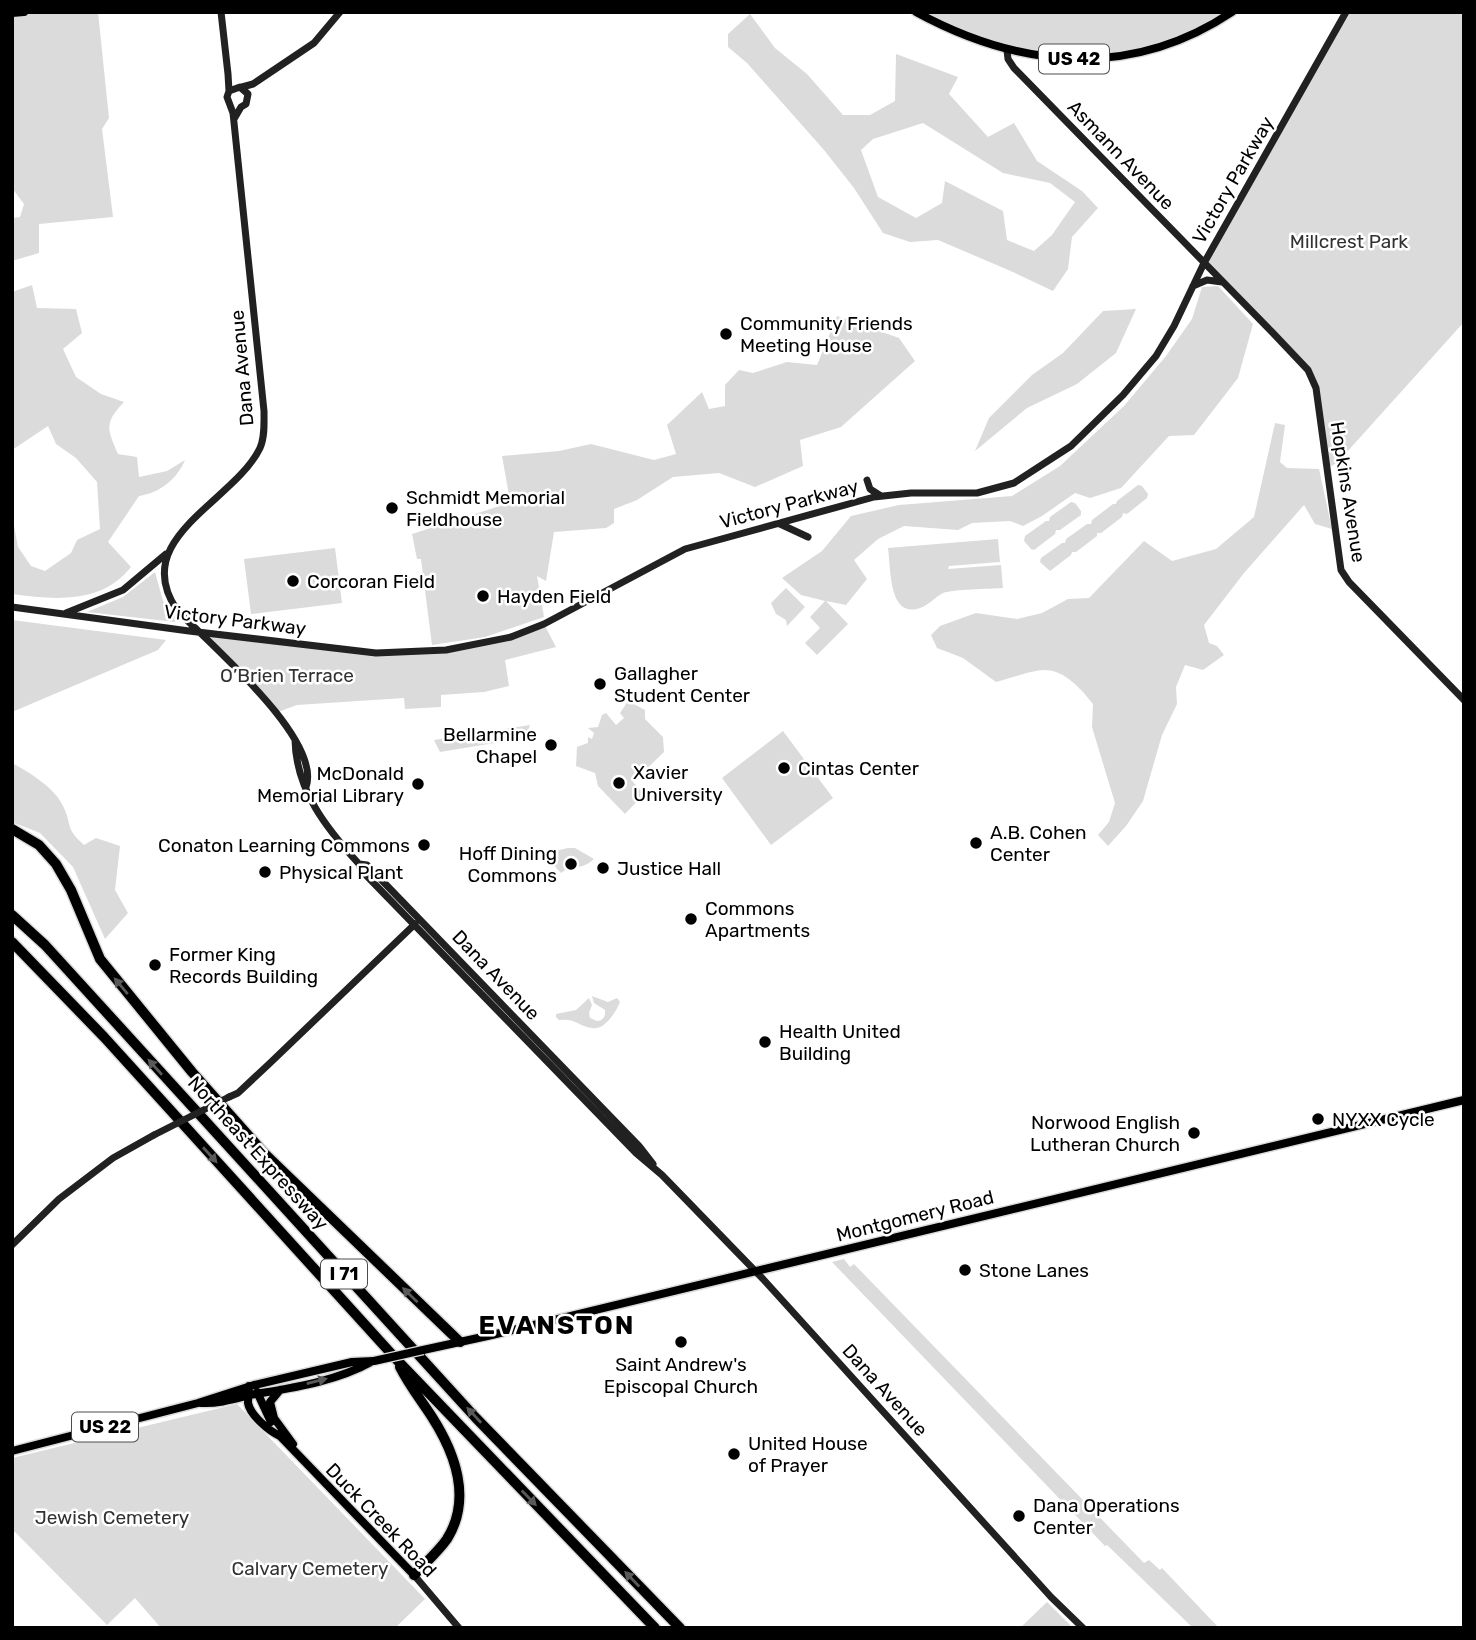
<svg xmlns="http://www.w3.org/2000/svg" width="1476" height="1640" viewBox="0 0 1476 1640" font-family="Rubik,sans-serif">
	<rect width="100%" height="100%" fill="#fff"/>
	<!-- green -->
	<path fill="#dbdbdb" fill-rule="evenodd" d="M24 12H98L109 118 102 129 113 217 39 224V253L12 261V218L20 217 24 204 12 188 14 126 12 115V13Z
		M916 12H1232L1174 41 1099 58 1026 54Z
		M1346 12H1464V322L1337 463 1327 468 1315 382 1204 263Z
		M750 14 775 48 807 74 843 115H870L895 101 896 54 958 77 949 94 988 137 1014 123 1037 161 1082 191 1098 208 1072 237 1068 269 1053 291 1013 272 938 240 910 242 883 233 854 188 824 150 747 63 728 47V34ZM923 123 1003 173 1050 183 1075 202 1052 235 1034 251 1007 240 1003 211 945 181 942 203 916 218 878 197 861 150 873 139Z
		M32 285 37 308 76 309 82 333 63 349 76 377 101 394 124 402C104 423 107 429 118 454L137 457 139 477 167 471 185 460C177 479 160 493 139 496L108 542 131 567C102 604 55 600 12 594V515L18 547 31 566 45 571 71 553 77 540 100 529 97 482 76 458 56 444 48 426 12 450V292Z
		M1218 286 1253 324 1238 378 1194 435 1169 436 1121 488 1090 498 1075 493 1042 516 1023 526 1010 521 972 523 958 530 904 526 878 539 854 560 867 579 846 605 826 601 848 624 817 655 805 643 820 628 810 617 825 601 801 595 782 578 822 551 851 516 899 505 1012 496 1060 466 1124 406 1166 356 1192 319 1202 287Z
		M1136 309 1116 353 1077 384 1027 408 975 451 989 418 1032 375 1063 353 1103 311Z
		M837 316 899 338 915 361 841 427 800 440 803 466 755 487 719 473 673 477 637 500 614 509V523L606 528 554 532 546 581 537 576 544 617 485 637 432 645 421 559H417L412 534 503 505 509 495 502 456 559 451 591 444 654 460 676 454 667 425 702 392 709 409 725 406V385L739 370 753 373 787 362 817 365Z
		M1275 423 1285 425 1280 462 1287 468 1319 469 1332 529 1315 524 1304 505 1244 573 1204 625 1209 643 1217 646 1224 655 1203 670 1185 665 1176 687 1177 704 1162 735 1143 801 1126 826 1108 846 1098 835 1109 822 1115 803 1092 727 1093 704C1081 689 1065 670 1044 670 1032 670 1009 679 996 682L963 658 937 648 931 635 940 626 976 613 1017 619 1042 613 1068 599 1089 598 1144 541 1172 561 1216 549 1254 517Z
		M1138 485 1142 486 1148 494 1147 498 1127 514 1123 513 1122 517 1101 533H1097V536L1076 552H1072L1071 555 1050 571 1040 562 1041 558 1062 543H1065L1066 539 1087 524H1091L1092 520 1113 504H1116L1117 501Z
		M1071 502 1075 503 1081 511V515L1060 530H1056L1055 534 1034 550 1031 549 1024 541 1025 536 1046 521H1049L1050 517Z
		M998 539 1000 562 949 566 948 569 1001 565 1003 588C989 589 954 589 943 593 935 597 929 605 920 608 888 619 891 568 888 548Z
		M335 548 342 603 251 614 244 559Z
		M155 572 163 601 177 619 175 622 87 612 123 597Z
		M786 588 805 607 787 626 786 620 776 614 771 603Z
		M12 620 166 640 158 650 12 712Z
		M544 624 556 647 505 660 509 686 484 692 441 695V707L405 709 404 698 297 705 278 712 200 633 376 653 462 648Z
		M628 701 645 710V719L663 737 664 752 633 782 644 794 625 814 598 786 595 773 576 766 577 747 588 743V737L592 739 594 733 588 728 598 727 602 715 606 713 616 725 624 718 620 713Z
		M530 725 525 738 440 752 434 740Z
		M783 731 833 798 771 845 722 778Z
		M12 763C29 772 55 788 63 806 73 826 64 827 84 845L96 838 120 846 115 890 128 913 105 939 73 867 40 833 12 822Z
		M568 848H575L594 859C579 872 575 863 561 873L548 859 559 850Z
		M592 996 608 1002 617 998 620 1002C616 1012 604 1031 592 1028 578 1026 576 1018 559 1020L556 1017V1014L576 1010 589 998 592 1005 589 1013 590 1018 597 1021C603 1021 606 1016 605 1010L594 1003Z
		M844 1259 850 1267 854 1264 1144 1563 1149 1560 1160 1570 1162 1568 1219 1628H1193L1107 1545 1105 1546 832 1262Z
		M237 1404 425 1599 395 1628H161L135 1598 107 1625 15 1532 12 1533V1458Z
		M1047 1602 1073 1628H1020Z"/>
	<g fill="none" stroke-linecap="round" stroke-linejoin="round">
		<defs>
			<path id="primary" d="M916 12C1019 68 1130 80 1232 12
				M12 13 24 12
				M423 1350 492 1335 1464 1100
				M249 1386C249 1392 248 1398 248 1403 250 1415 269 1431 280 1436L414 1575
				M280 1390 270 1402 274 1418 293 1444
				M257 1392 271 1422
				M201 1403C218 1404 234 1399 250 1395 290 1388 335 1382 371 1362
				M12 1451 198 1403 254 1385 352 1362 374 1361"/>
			<path id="highway" d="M12 829 39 845 56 864 71 890 100 959 192 1072 264 1153 460 1342
				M12 915 45 945 475 1417 680 1628
				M12 942 104 1037 397 1360 655 1628
				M400 1367C409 1385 421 1400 432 1417 455 1453 472 1499 447 1539 438 1552 425 1563 414 1575"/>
		</defs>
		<!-- primary casing -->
		<use href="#primary" stroke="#dbdbdb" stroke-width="11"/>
		<!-- highway casing -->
		<use href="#highway" stroke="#dbdbdb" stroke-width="13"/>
		<!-- secondary -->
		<path stroke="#212121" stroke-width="7" d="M221 12 228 74 229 91 227 97 233 113 264 411C264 423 265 437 260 448 234 502 128 538 177 610 208 643 323 739 306 787
			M1007 50 1008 59 1014 68 1272 332 1308 370 1316 388 1341 570 1349 582 1464 700
			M242 87 253 84 314 43 340 12
			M229 91 240 87 248 94 246 104 241 107 234 119
			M1193 286 1207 280 1222 282
			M867 480 870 489 881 496
			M780 524 808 537
			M12 607 189 631 376 653 446 650 511 637 544 624 685 549 874 497 911 493H977L1014 483 1071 446 1123 395 1156 356 1174 326 1204 263 1346 12
			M66 613 123 590 166 554
			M295 740C296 790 326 828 359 864L361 870 636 1153 662 1175 763 1279 1051 1597 1083 1628
			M359 864 367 865 396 895 639 1146 653 1164
			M229 1097 238 1093 269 1064 415 924
			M12 1245 59 1199 113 1158 154 1135
			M414 1575 459 1628"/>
		<!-- primary -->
		<use href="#primary" stroke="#000" stroke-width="8"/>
		<!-- highway -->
		<use href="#highway" stroke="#000" stroke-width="10"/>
		<defs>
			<path id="primary-bridge" d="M374 1361 423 1350"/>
		</defs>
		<!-- primary-bridge casing -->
		<use href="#primary-bridge" stroke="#dbdbdb" stroke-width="11" stroke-linecap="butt"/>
		<!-- secondary-bridge -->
		<path stroke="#212121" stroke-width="7" d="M154 1135 229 1097"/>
		<!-- primary-bridge -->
		<use href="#primary-bridge" stroke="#000" stroke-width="8"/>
	</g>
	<!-- one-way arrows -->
	<defs><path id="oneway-solid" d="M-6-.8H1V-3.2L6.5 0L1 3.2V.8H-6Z" transform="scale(1.75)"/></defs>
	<g fill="#595959">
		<use href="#oneway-solid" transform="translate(121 986) rotate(-130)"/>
		<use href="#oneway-solid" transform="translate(155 1067) rotate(-132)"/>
		<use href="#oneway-solid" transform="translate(210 1155) rotate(48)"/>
		<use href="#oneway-solid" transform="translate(410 1295) rotate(-136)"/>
		<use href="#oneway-solid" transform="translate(317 1381) rotate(-14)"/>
		<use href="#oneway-solid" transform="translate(474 1415) rotate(-133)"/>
		<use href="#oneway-solid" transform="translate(529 1498) rotate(46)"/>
		<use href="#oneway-solid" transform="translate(632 1579) rotate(-134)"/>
	</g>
	<!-- markers -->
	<g fill="#000" stroke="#fff" stroke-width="2.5">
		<circle cx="726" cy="334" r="7"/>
		<circle cx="392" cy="508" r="7"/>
		<circle cx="293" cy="581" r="7"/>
		<circle cx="483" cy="596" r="7"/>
		<circle cx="600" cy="684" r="7"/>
		<circle cx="551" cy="745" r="7"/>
		<circle cx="784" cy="768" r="7"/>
		<circle cx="619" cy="783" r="7"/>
		<circle cx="418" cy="784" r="7"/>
		<circle cx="976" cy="843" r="7"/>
		<circle cx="424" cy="845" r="7"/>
		<circle cx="571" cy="864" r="7"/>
		<circle cx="603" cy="868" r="7"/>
		<circle cx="265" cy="872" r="7"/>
		<circle cx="691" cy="919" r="7"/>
		<circle cx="155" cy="965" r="7"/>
		<circle cx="765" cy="1042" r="7"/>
		<circle cx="1318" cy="1119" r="7"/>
		<circle cx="1194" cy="1133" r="7"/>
		<circle cx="965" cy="1270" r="7"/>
		<circle cx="681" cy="1342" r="7"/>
		<circle cx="734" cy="1454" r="7"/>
		<circle cx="1019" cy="1516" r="7"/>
	</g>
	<g text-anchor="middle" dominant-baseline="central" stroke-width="5" stroke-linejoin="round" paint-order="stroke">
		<!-- shield labels -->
		<g fill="#fff" stroke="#4c4c4c" stroke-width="2">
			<rect x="1039" y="44.5" width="70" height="29" rx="5"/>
			<rect x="321" y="1259.5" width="46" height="29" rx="5"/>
			<rect x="72" y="1412.5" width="66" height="29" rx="5"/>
		</g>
		<g font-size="18" font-weight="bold" fill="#000">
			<text x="1074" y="59">US 42</text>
			<text x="344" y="1274">I 71</text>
			<text x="105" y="1427">US 22</text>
		</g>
		<!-- street labels -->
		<g font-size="19" fill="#000" stroke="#fff">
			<text transform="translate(1121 155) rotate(46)">Asmann Avenue</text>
			<text transform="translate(1233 180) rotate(-60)">Victory Parkway</text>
			<text transform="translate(242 368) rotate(-95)">Dana Avenue</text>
			<text transform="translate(1348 492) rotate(81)">Hopkins Avenue</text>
			<text transform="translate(789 504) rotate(-15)">Victory Parkway</text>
			<text transform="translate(235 620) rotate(7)">Victory Parkway</text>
			<text transform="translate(496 975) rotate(46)">Dana Avenue</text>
			<text transform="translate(258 1153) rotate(48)">Northeast Expressway</text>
			<text transform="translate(915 1216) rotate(-14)">Montgomery Road</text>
			<text transform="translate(885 1390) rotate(48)">Dana Avenue</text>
			<text transform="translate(381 1520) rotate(46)">Duck Creek Road</text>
		</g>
		<!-- park labels -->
		<g font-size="19" fill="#323232" stroke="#fff">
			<text x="1349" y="241">Millcrest Park</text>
			<text x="287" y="675">O’Brien Terrace</text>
			<text x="112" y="1517">Jewish Cemetery</text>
			<text x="310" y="1568">Calvary Cemetery</text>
		</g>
		<!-- poi labels -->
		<g font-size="19" fill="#000" stroke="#fff" text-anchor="start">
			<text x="740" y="323">Community Friends<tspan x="740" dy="22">Meeting House</tspan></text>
			<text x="406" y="497">Schmidt Memorial<tspan x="406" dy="22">Fieldhouse</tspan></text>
			<text x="307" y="581">Corcoran Field</text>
			<text x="497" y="596">Hayden Field</text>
			<text x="614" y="673">Gallagher<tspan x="614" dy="22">Student Center</tspan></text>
			<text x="537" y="734" text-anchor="end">Bellarmine<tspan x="537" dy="22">Chapel</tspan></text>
			<text x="798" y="768">Cintas Center</text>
			<text x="633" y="772">Xavier<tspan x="633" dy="22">University</tspan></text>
			<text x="404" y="773" text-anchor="end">McDonald<tspan x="404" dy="22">Memorial Library</tspan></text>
			<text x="990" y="832">A.B. Cohen<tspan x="990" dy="22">Center</tspan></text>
			<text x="410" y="845" text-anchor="end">Conaton Learning Commons</text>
			<text x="557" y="853" text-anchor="end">Hoff Dining<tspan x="557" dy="22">Commons</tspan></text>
			<text x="617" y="868">Justice Hall</text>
			<text x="279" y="872">Physical Plant</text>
			<text x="705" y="908">Commons<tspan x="705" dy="22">Apartments</tspan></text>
			<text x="169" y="954">Former King<tspan x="169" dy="22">Records Building</tspan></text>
			<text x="779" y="1031">Health United<tspan x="779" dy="22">Building</tspan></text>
			<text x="1332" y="1119">NYXX Cycle</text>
			<text x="1180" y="1122" text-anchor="end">Norwood English<tspan x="1180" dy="22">Lutheran Church</tspan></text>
			<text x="979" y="1270">Stone Lanes</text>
			<text x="681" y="1364" text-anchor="middle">Saint Andrew's<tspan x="681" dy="22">Episcopal Church</tspan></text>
			<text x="748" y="1443">United House<tspan x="748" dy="22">of Prayer</tspan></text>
			<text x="1033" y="1505">Dana Operations<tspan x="1033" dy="22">Center</tspan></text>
		</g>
		<!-- district labels -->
		<g font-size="26" font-weight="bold" letter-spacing="2" fill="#000" stroke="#fff">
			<text x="557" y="1325">EVANSTON</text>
		</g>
	</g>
	<!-- border -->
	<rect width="1476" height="1640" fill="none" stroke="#000000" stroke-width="28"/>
</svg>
